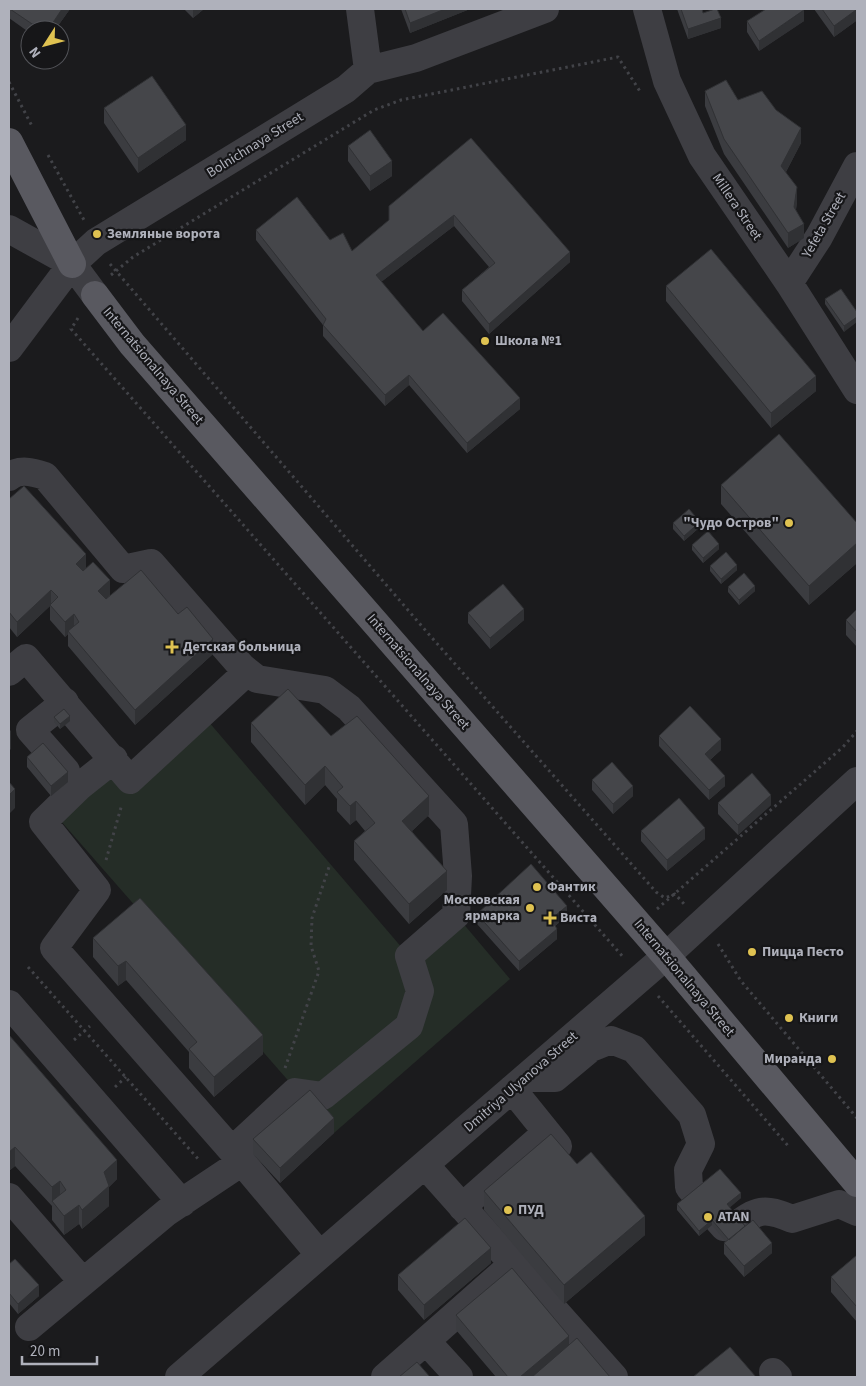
<svg xmlns="http://www.w3.org/2000/svg" width="866" height="1386" viewBox="0 0 866 1386" font-family="'Source Sans 3',sans-serif">
	<rect width="100%" height="100%" fill="#1b1b1d"/>
	<!-- green -->
	<path fill="#252d27" d="M202 714 409 956 456 915 510 979 334 1133 53 812 114 759 129 780Z"/>
	<g fill="none" stroke-linecap="round" stroke-linejoin="round">
		<!-- path -->
		<path stroke="#424348" stroke-width="3" stroke-dasharray="2.5 4" stroke-linecap="butt" d="M9 82 33 128
			M48 155 84 220
			M110 264 426 631 656 892 665 898 675 894 685 905
			M111 275 133 257 374 110 401 100 618 57 641 93
			M78 318 71 329 624 958
			M106 860 122 804
			M657 909 843 747 857 731
			M718 944 741 981 857 1118
			M28 967 199 1160
			M658 996 790 1148
			M74 1040 90 1026
			M285 1068 319 971 311 946 312 918 329 867
			M115 1087 126 1077"/>
		<!-- minor -->
		<path stroke="#3e3e43" stroke-width="28" d="M360 9 368 70
			M647 9 667 81 702 156 789 283 857 390
			M9 229 72 264 95 295
			M789 283 819 237 857 166
			M9 348 72 264 96 242 346 89 368 70 416 58 545 9
			M9 477C19 468 33 472 45 476L123 569 151 563 242 667 257 679 325 690 349 708 454 824 458 876 456 915 409 956 420 991 409 1026 323 1096 295 1092 238 1145 242 1162
			M9 672 26 658 130 780 247 672
			M65 702 30 730 66 771
			M114 759 80 786 43 822 97 890 54 948 242 1162
			M9 1004 182 1203
			M525 1078H555L591 1048 611 1040 634 1049 692 1115 701 1144 688 1170 689 1187 724 1227 733 1228C757 1209 764 1207 792 1219L839 1204 857 1212
			M512 1089 558 1146
			M425 1165 614 1377
			M9 1197 83 1282
			M462 1207 546 1133
			M29 1327 167 1212 242 1162 320 1255
			M426 1341 459 1377
			M773 1372 778 1377
			M179 1377 666 956 857 781
			M385 1377 513 1264"/>
		<!-- major -->
		<path stroke="#595960" stroke-width="28" d="M9 142 72 264
			M95 295 132 344 666 956 857 1183"/>
	</g>
	<!-- wall -->
	<path fill="#3b3c40" d="M9 9H70L55 30H30V33L9 18Z
		M184 9H204L193 18Z
		M401 9H470L410 33Z
		M677 9H702L703 13 721 28 688 39Z
		M814 9H855L856 21 834 37Z
		M747 21H804L759 51 747 32Z
		M705 91 776 110 801 143 786 172 797 202 796 210 804 238 788 248 724 154 705 106Z
		M104 108 186 140 138 173 104 123Z
		M471 138 570 262 489 334 462 301V290L489 267 454 226 381 282 423 331 520 409 467 453 409 385 385 406 323 336V325L256 240V230L330 240 352 251 389 220Z
		M348 146 392 176 370 191 348 161Z
		M666 286 816 391 771 428 666 301Z
		M825 299 857 312 844 332 825 304Z
		M721 485 857 523V563L809 605 721 504Z
		M9 499 86 568 110 595 178 614 213 654 135 725 68 646V634L65 637 50 620V606L17 637 9 627Z
		M673 523 700 527 684 541 673 529Z
		M692 545 719 549 703 563 692 550Z
		M710 566 737 570 721 584 710 571Z
		M728 587 755 591 739 605 728 592Z
		M857 609V647L846 635V620Z
		M468 613 524 620 490 649 468 623Z
		M54 717 70 721 60 729 54 722Z
		M251 723 331 736 429 815 412 831 447 890 409 924 354 860V841L365 831 356 820 350 825 337 811V799L325 785 305 805 251 742Z
		M659 736 721 750 710 760 725 786 709 800 659 746Z
		M27 757 68 782 51 796 27 767Z
		M592 780 633 796 613 814 592 790Z
		M718 803 771 805 738 835 718 814Z
		M641 831 705 839 667 871 641 841Z
		M477 914 567 916 555 926 557 939 519 971 477 924Z
		M93 938 263 1054 214 1097 189 1068V1052L126 980 118 986 93 957Z
		M9 1035 117 1179 109 1187V1206L82 1229 79 1224 64 1235 52 1220V1206L15 1166 9 1171Z
		M334 1133 280 1183 253 1154V1139Z
		M577 1164 645 1235 564 1304 484 1210V1191Z
		M741 1198 729 1207 745 1226 772 1253 744 1277 724 1254V1243L726 1242 712 1225 699 1236 677 1210V1204Z
		M857 1255V1322L831 1292V1277Z
		M491 1263 424 1320 398 1290V1275Z
		M9 1264 39 1296 18 1314 9 1303Z
		M456 1315 569 1345 610 1377H496L456 1330Z"/>
	<!-- shaded-wall -->
	<path fill="#303134" d="M62 9H70L55 30H48Z
		M193 9H204L193 18Z
		M445 9H470L410 33V23Z
		M804 10V21L759 51V41Z
		M856 10V21L834 37V26Z
		M721 18V28L688 39V29Z
		M186 125V140L138 173V158Z
		M801 128V143L781 181V166Z
		M392 161V176L370 191V176Z
		M797 187V202L794 222V207Z
		M454 215V226L376 286V275Z
		M804 224V238L788 248V233Z
		M570 252V262L489 334V324Z
		M857 317V322L844 332V326Z
		M409 375V385L385 406V395Z
		M816 376V391L771 428V413Z
		M520 398V409L467 453V443Z
		M700 522V527L684 541V536Z
		M857 543V563L809 605V586Z
		M719 544V549L703 563V558Z
		M86 554V569L76 579V564Z
		M737 565V570L721 584V579Z
		M110 580V595L98 606V591Z
		M755 586V591L739 605V600Z
		M51 590V605H50V606L17 637V622Z
		M524 609V620L490 649V638Z
		M74 614V629L68 631V634L65 637V622Z
		M213 639V654L135 725V710Z
		M70 716V721L60 729V724Z
		M11 730V749L9 751V732Z
		M721 739V750L705 764V754Z
		M325 766V785L305 805V785Z
		M68 772V782L51 796V786Z
		M725 776V786L709 800V790Z
		M633 786V796L613 814V804Z
		M15 789V808L9 814V795Z
		M771 795V805L738 835V825Z
		M429 796V815L402 840V821Z
		M356 801V820L350 825V806Z
		M705 828V839L667 871V860Z
		M447 871V890L409 924V904Z
		M567 906V916L551 929V919Z
		M557 929V939L519 971V961Z
		M126 961V980L118 986V966Z
		M263 1035V1054L214 1097V1077Z
		M334 1118V1133L280 1183V1168Z
		M15 1147V1166L9 1171V1152Z
		M117 1160V1179L109 1187V1206L82 1229V1210L104 1172Z
		M60 1181V1200L52 1202V1187Z
		M741 1193V1198L727 1210V1204Z
		M79 1205V1224L64 1235V1216Z
		M645 1216V1235L564 1304V1285Z
		M712 1220V1225L699 1236V1231Z
		M772 1243V1253L744 1277V1266Z
		M491 1248V1263L424 1320V1305Z
		M39 1285V1296L18 1314V1304Z
		M569 1336V1351L537 1377H520Z"/>
	<!-- building -->
	<path fill="#45464a" stroke="#303134" d="M10 9H62L48 30H41Z
		M405 9H445L410 23Z
		M681 9H702L703 13 715 9H717L721 18 688 29Z
		M766 9H803L804 10 759 41 747 21Z
		M822 9H855L856 10 834 26Z
		M152 76 186 125 138 158 104 108Z
		M726 80 738 100 762 91 776 110 801 128 781 166 797 187 794 207 804 224 788 233 724 139 705 91Z
		M370 130 392 161 370 176 348 146Z
		M471 138 570 252 489 324 462 290 495 263 454 215 376 275 423 331 443 313 520 398 467 443 409 375 385 395 323 325 326 319 256 230 297 197 330 240 343 233 352 251 389 220V206Z
		M711 249 816 376 771 413 666 286Z
		M841 289 857 312V317L844 326 825 299Z
		M779 434 857 523V543L809 586 721 485Z
		M24 486 86 554 76 564 83 571 93 562 110 580 98 591 106 599 141 570 178 614 187 607 213 639 135 710 68 631 79 622 74 614 65 622 50 605 58 597 51 590 17 622 9 612V499Z
		M689 509 700 522 684 536 673 523Z
		M708 531 719 544 703 558 692 545Z
		M726 552 737 565 721 579 710 566Z
		M744 573 755 586 739 600 728 587Z
		M503 584 524 609 490 638 468 613Z
		M857 609V632L846 620Z
		M288 689 331 736 357 716 429 796 402 821 447 871 409 904 354 841 375 823 356 801 350 806 337 792 343 787 325 766 305 785 251 723Z
		M690 706 721 739 705 754 725 776 709 790 659 736Z
		M64 709 70 716 60 724 54 717Z
		M43 743 68 772 51 786 27 757Z
		M612 762 633 786 613 804 592 780Z
		M752 773 771 795 738 825 718 803Z
		M9 782 15 789 9 795Z
		M679 798 705 828 667 860 641 831Z
		M531 864 567 906 551 919 557 929 519 961 477 914Z
		M140 898 263 1035 214 1077 189 1049 197 1042 126 961 118 966 93 938Z
		M9 1035 117 1160 104 1172 109 1186 82 1210 79 1205 64 1216 52 1201 66 1190 60 1181 52 1187 15 1147 9 1152Z
		M310 1090 334 1118 280 1168 253 1139Z
		M551 1134 577 1164 591 1152 645 1216 564 1285 484 1191Z
		M720 1169 741 1193 727 1204 745 1226 729 1240 712 1220 699 1231 677 1204Z
		M465 1218 491 1248 424 1305 398 1275Z
		M753 1220 772 1243 744 1266 724 1243Z
		M857 1255V1307L831 1277Z
		M15 1259 39 1285 18 1304 9 1293V1264Z
		M512 1268 569 1336 520 1377H508L456 1315Z
		M577 1338 610 1377H532Z
		M730 1347 756 1377H693Z
		M417 1362 430 1377H399Z"/>
	<!-- markers -->
	<g fill="#dfc251" stroke="#161618" stroke-width="2">
		<circle cx="97" cy="234" r="5"/>
		<circle cx="485" cy="341" r="5"/>
		<circle cx="789" cy="523" r="5"/>
		<path d="M169.5 639.5h5v5h5v5h-5v5h-5v-5h-5v-5h5z"/>
		<circle cx="537" cy="887" r="5"/>
		<circle cx="530" cy="908" r="5"/>
		<path d="M547.5 910.5h5v5h5v5h-5v5h-5v-5h-5v-5h5z"/>
		<circle cx="752" cy="952" r="5"/>
		<circle cx="789" cy="1018" r="5"/>
		<circle cx="832" cy="1059" r="5"/>
		<circle cx="508" cy="1210" r="5"/>
		<circle cx="708" cy="1217" r="5"/>
	</g>
	<g text-anchor="middle" dominant-baseline="central" stroke-width="4.5" stroke-linejoin="round" paint-order="stroke">
		<!-- street labels -->
		<g font-size="14" fill="#afb1bb" stroke="#161618">
			<text transform="translate(255 145) rotate(-32)">Bolnichnaya Street</text>
			<text transform="translate(737 207) rotate(56)">Millera Street</text>
			<text transform="translate(824 225) rotate(-60)">Yefeta Street</text>
			<text transform="translate(153 366) rotate(50)">Internatsionalnaya Street</text>
			<text transform="translate(418 672) rotate(49)">Internatsionalnaya Street</text>
			<text transform="translate(684 978) rotate(50)">Internatsionalnaya Street</text>
			<text transform="translate(521 1082) rotate(-41)">Dmitriya Ulyanova Street</text>
		</g>
		<!-- poi labels -->
		<g font-size="14" font-weight="bold" fill="#afb1bb" stroke="#161618" text-anchor="start">
			<text x="107" y="234">Земляные ворота</text>
			<text x="495" y="341">Школа №1</text>
			<text x="779" y="523" text-anchor="end">"Чудо Остров"</text>
			<text x="183" y="647">Детская больница</text>
			<text x="547" y="887">Фантик</text>
			<text x="520" y="900" text-anchor="end">Московская<tspan x="520" dy="16">ярмарка</tspan></text>
			<text x="560" y="918">Виста</text>
			<text x="762" y="952">Пицца Песто</text>
			<text x="799" y="1018">Книги</text>
			<text x="822" y="1059" text-anchor="end">Миранда</text>
			<text x="518" y="1210">ПУД</text>
			<text x="718" y="1217">ATAN</text>
		</g>
	</g>
	<!-- border -->
	<rect width="866" height="1386" fill="none" stroke="#afb1bb" stroke-width="20"/>
	<!-- north arrow -->
	<g transform="translate(45 45) rotate(234)"><circle r="24" fill="#161618" stroke="#535459"/>
	<path d="M0-4L9 19L0 12L-9 19Z" fill="#dfc251"/>
	<text y="-8" font-size="14" font-weight="bold" text-anchor="middle" fill="#afb1bb">N</text>
	</g>
	<!-- scale -->
	<path d="M22 1356v8h75v-8" fill="none" stroke="#afb1bb" stroke-width="2.5"/>
	<text x="30" y="1356" font-size="15" fill="#afb1bb" stroke="#161618" stroke-width="4" paint-order="stroke">20 m</text>
</svg>
